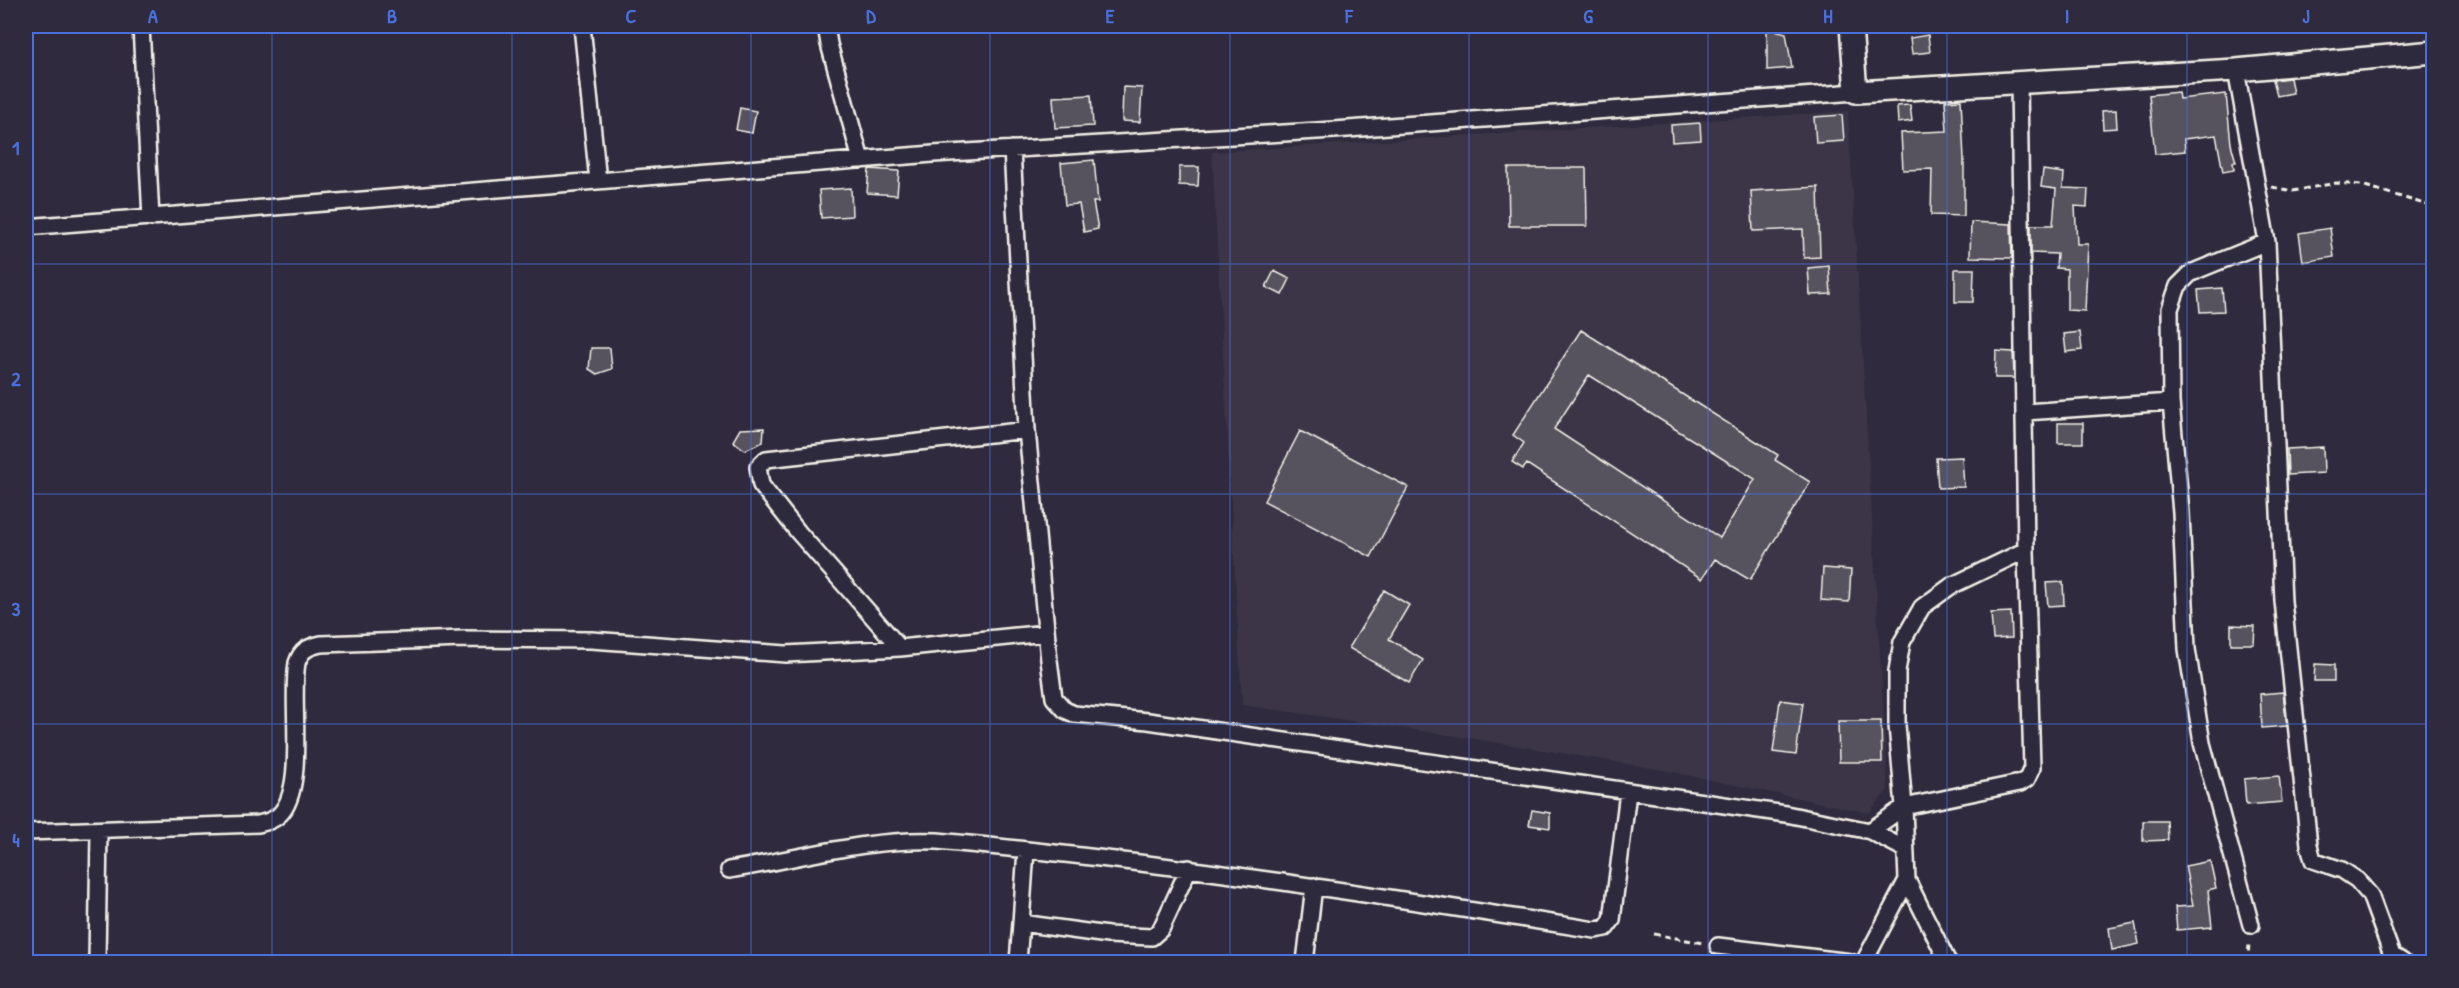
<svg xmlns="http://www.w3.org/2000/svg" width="2459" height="988" viewBox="0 0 2459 988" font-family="'Patrick Hand',sans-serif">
	<rect width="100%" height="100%" fill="#2f2a3d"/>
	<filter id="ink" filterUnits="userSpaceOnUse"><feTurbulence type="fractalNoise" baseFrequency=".0167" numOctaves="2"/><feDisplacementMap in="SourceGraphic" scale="12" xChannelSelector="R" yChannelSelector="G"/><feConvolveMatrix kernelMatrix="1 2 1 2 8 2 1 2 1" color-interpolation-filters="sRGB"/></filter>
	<g filter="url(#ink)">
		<!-- built -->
		<path fill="#3b3647" d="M1848 111 1888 790 1869 813 1663 770 1476 739 1242 705 1212 152Z"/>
		<!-- building -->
		<path fill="#56525f" stroke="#f4f1e8" stroke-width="1.5" fill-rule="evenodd" d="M1767 28 1786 33 1792 68 1767 70Z
			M1928 35 1930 52 1912 54 1910 38Z
			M2290 78 2293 93 2277 96 2273 80Z
			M1123 87 1142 88 1140 122 1122 121Z
			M2178 92 2179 99 2226 94 2231 144 2236 162H2233L2234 170 2223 172 2216 135 2184 139 2185 151 2155 154 2149 95Z
			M1091 95 1093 126 1055 128 1053 97Z
			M1961 100 1964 159V216L1931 215 1932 169 1903 170 1901 133 1947 131 1945 101Z
			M1910 105 1912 121 1898 123 1897 106Z
			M740 108 756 111 752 133 736 130Z
			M2116 110 2117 128 2103 129 2102 111Z
			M1842 115 1844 141 1816 143 1814 117Z
			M1700 123 1701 140 1672 142 1671 125Z
			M1094 160 1098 202H1093L1098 229 1084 232 1079 204 1065 205 1061 163Z
			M1179 167H1199L1198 186 1179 185Z
			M1508 168H1586L1587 226H1509Z
			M869 169 899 171 897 195 867 193Z
			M2043 170 2064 173 2063 188 2088 189 2087 207 2075 206 2077 244H2088L2085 311 2067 310V269L2056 268 2057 254 2031 253V225H2053L2056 189 2041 187Z
			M1818 187 1820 257 1804 258 1803 229 1753 231 1751 191Z
			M851 188 852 216 821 218 819 190Z
			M1971 222 2011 224 2012 258 1970 257Z
			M2330 228 2334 257 2303 262 2299 233Z
			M1829 266 1831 294 1810 295 1808 268Z
			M1955 269H1974L1973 302H1955Z
			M1274 271 1290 279 1282 295 1266 287Z
			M2222 288 2224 311 2200 312 2198 290Z
			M1581 330 1778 455 1775 460 1810 482 1750 580 1715 559 1702 579 1527 464 1523 469 1512 462 1524 443 1513 435ZM1589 375 1755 479 1720 538 1554 429Z
			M2080 332 2082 350 2066 352 2064 334Z
			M591 348H610L612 369 597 374 589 369Z
			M1996 351 2013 352 2014 378H1995Z
			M2058 423H2083V443H2058Z
			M764 428 763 442 745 450 733 441 740 429Z
			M1300 431 1408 487 1371 557 1264 501Z
			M2323 447 2324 473 2288 475 2287 449Z
			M1962 457 1964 487 1938 488 1936 458Z
			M1823 568 1851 570 1849 602 1821 600Z
			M2063 582 2064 605 2048 606 2046 583Z
			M1384 590 1409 605 1389 639 1423 660 1409 683 1349 648Z
			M2011 612 2012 638 1993 639 1991 613Z
			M2231 625 2255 626 2254 644H2231Z
			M2315 664 2334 665V681H2314Z
			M2283 692 2287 726 2262 728 2260 694Z
			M1780 700 1803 703 1796 755 1773 752Z
			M1838 721H1881L1882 762H1839Z
			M2279 776 2282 802 2246 805 2244 779Z
			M1532 810 1550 813V828L1529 825Z
			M2143 821H2167L2168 840 2143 841Z
			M2210 861 2216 888 2208 890 2212 927 2177 930 2175 907 2193 906 2185 866Z
			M2135 923 2139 944 2112 950 2109 928Z"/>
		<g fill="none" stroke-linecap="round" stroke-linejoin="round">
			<defs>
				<path id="street" d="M141 26 151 218
					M582 26 598 181
					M826 26 829 44 861 160
					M2236 70 2267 242 2198 270 2190 274 2178 286 2170 309 2171 402 2181 512 2187 649 2202 743 2251 925
					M1012 149 1027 430 1049 660 1054 698 1065 710 1074 714 1148 721 1786 814 1870 831 1905 849
					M26 227 933 154 1334 130 1856 92
					M2267 242 2283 601 2309 845 2313 860 2342 870 2357 880 2370 895 2392 955 2403 962
					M2025 412 2171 402
					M900 648 799 533 761 485 758 467 766 459 1027 430
					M1870 831 1904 807 2020 783 2027 779 2032 768 2026 550
					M26 832 258 824C266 822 273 821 279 815 307 789 290 701 297 663 301 650 308 647 321 644L463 639 591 640 786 654 900 648 1046 633
					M1026 850 1021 923 1108 935 1152 937 1161 929 1189 868
					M729 870C798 859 866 838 937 841 1158 861 1376 895 1595 930L1606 928 1612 920 1628 792
					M1718 946 1851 962
					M97 962 99 831
					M1018 962 1021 923
					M1305 962 1314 886
					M1864 962 1907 880
					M1948 962 1907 880 1904 807 1897 725V671L1902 642 1922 607 1951 586 2026 550 2019 82"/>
				<path id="secondary" d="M1851 26 1856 92 2236 70 2434 52"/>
			</defs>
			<!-- street casing -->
			<use href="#street" stroke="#f4f1e8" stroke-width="20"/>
			<!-- secondary casing -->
			<use href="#secondary" stroke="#f4f1e8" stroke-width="26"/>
			<!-- path -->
			<path stroke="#f4f1e8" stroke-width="3" stroke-dasharray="6 4.5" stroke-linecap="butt" d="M2272 187 2293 191 2336 183 2362 185 2434 207
				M1654 934 1703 943
				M2248 962 2249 942"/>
			<!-- street -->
			<use href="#street" stroke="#2f2a3d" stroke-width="15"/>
			<!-- secondary -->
			<use href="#secondary" stroke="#2f2a3d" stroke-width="21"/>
		</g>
	</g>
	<!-- grid -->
	<path fill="none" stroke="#486fdb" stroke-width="1.5" stroke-opacity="0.55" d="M272 26V962M512 26V962M751 26V962M990 26V962M1230 26V962M1469 26V962M1708 26V962M1947 26V962M2187 26V962M26 264H2434M26 494H2434M26 724H2434"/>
	<!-- margin -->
	<rect width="2459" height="988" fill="none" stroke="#2f2a3d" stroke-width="66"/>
	<rect x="33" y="33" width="2393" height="922" fill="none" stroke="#486fdb" stroke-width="2"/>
	<g font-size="20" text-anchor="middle" font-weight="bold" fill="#486fdb">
		<text x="153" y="23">A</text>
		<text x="392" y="23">B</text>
		<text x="631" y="23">C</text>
		<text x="871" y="23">D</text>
		<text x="1110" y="23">E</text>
		<text x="1349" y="23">F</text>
		<text x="1588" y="23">G</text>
		<text x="1828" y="23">H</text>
		<text x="2067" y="23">I</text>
		<text x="2306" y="23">J</text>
		<text x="16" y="155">1</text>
		<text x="16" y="386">2</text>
		<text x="16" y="616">3</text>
		<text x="16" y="847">4</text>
	</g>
</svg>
